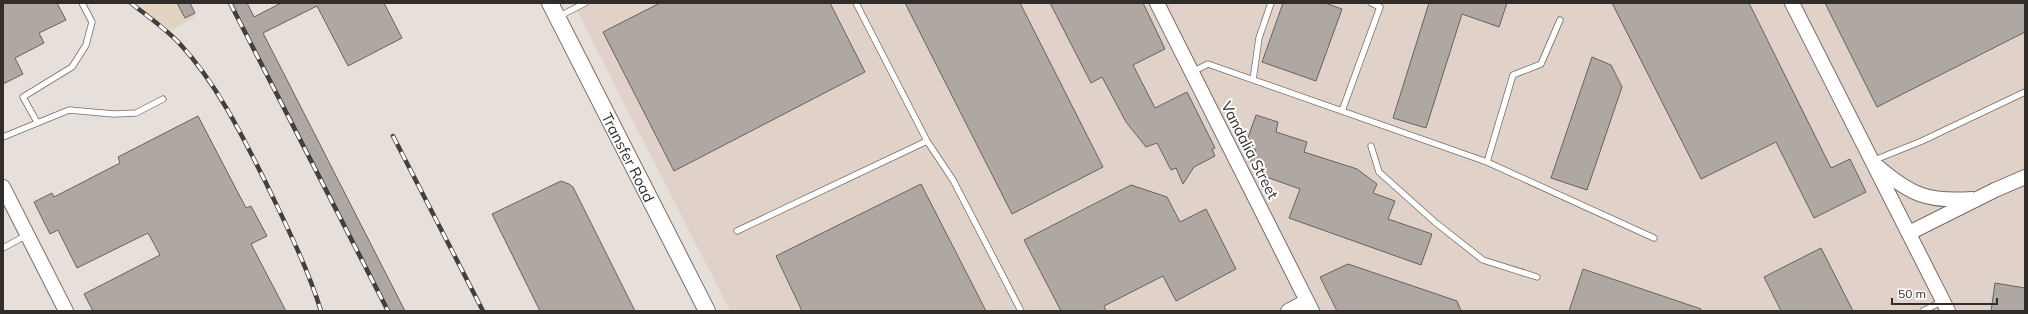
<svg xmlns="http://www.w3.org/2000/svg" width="2028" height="314" viewBox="0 0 2028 314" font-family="Mulish,sans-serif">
	<rect width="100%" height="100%" fill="#e7dfda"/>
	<!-- commercial -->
	<path fill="#e1d5c1" d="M136 3H189L196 16 171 31Z"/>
	<!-- built -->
	<path fill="#e0d2c8" d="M573 3H2025V311H730Z"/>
	<!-- building -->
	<path fill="#aea7a2" stroke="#68615d" d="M3 3H57L66 20 39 33 44 43 15 58 23 74 3 84Z
		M177 3H190L195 13 185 18Z
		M232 3H247L254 17 281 3H384L402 38 348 66 317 6 263 33 405 311H390Z
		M660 3H830L865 72 674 171 603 32Z
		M905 3H1020L1103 167 1012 214Z
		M1050 3H1143L1165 49 1133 65 1155 108 1187 92 1215 148 1212 149 1215 156 1194 167 1183 184 1176 168 1171 170 1157 143 1146 147 1126 122 1102 77 1091 83Z
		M1283 3H1325L1342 9 1316 81 1262 62Z
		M1429 3H1507L1499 27 1462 14 1426 128 1393 118Z
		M1612 3H1749L1831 168 1850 159 1866 192 1814 218 1776 142 1701 179Z
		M1825 3H2025V32L1877 107Z
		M1592 57 1611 65 1622 87 1587 190 1551 178Z
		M1256 115 1278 122 1276 132 1307 142 1304 152 1357 169 1377 184 1373 193 1395 201 1388 219 1432 234 1421 265 1289 218 1300 189 1258 174 1260 167 1250 163 1256 150 1245 146Z
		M198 116 246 208 251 206 267 236 251 244 286 311H93L84 294 160 255 148 233 77 268 58 230 50 234 34 202 52 193 54 197 120 163 118 157Z
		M561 181 569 184 573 187 635 311H540L492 214Z
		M921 184 986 311H802L776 256Z
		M1131 185 1167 197 1180 222 1206 209 1236 269 1176 301 1163 276 1104 306 1106 311H1061L1024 240Z
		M1821 248 1853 311H1781L1764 277Z
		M1348 264 1457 301 1461 311H1337L1320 277Z
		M1583 269 1701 309 1700 311H1569Z
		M1995 283 2025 288V311H1991Z"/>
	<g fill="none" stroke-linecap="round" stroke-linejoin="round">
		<defs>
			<path id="service" d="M856 3 927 141 953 180 1021 311
				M558 17 585 3
				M1192 72 1208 64 1487 162 1654 238
				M1253 80 1259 38 1271 3
				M1342 111 1380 7 1371 3
				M37 122 23 97 72 67 86 45 92 22 82 3
				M3 137 69 110 114 114 136 113 163 99
				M1371 146 1379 172 1436 223 1483 260 1537 277
				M1872 161 1922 141 2025 92
				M1487 162 1513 75 1541 64 1560 20
				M737 231 927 141
				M3 248 27 235
				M1923 311 1943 301"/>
			<path id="tertiary" d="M1157 3 1312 311
				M1792 3 1948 311
				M1877 166C1911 195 1927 202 1972 199
				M3 187 66 311
				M1909 233 1995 190 2025 177
				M1288 311 1307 301"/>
			<g id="secondary">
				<path id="s1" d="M550 3 707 311"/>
			</g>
		</defs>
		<!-- service casing -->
		<use href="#service" stroke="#746d69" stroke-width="7"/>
		<!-- tertiary casing -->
		<use href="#tertiary" stroke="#746d69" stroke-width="16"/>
		<!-- secondary casing -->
		<use href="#secondary" stroke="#746d69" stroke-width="18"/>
		<!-- service -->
		<use href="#service" stroke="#fff" stroke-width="5.5"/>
		<!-- tertiary -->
		<use href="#tertiary" stroke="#fff" stroke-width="14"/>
		<!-- secondary -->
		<use href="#secondary" stroke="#fff" stroke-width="16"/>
		<defs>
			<path id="rail" d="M131 3C147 16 166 29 180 44 217 84 242 135 266 183 286 225 307 266 321 311
				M230 3 388 311
				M393 136 483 311"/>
		</defs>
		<!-- rail casing -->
		<use href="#rail" stroke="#433f3d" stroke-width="4.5"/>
		<!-- rail -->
		<use href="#rail" stroke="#fff" stroke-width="3" stroke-dasharray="9" stroke-linecap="butt"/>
	</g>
	<g text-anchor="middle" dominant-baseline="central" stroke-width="4" stroke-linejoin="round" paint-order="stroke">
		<!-- street labels -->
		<g font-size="15" fill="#302d2b" stroke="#fff">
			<text transform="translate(1250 150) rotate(63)">Vandalia Street</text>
			<text stroke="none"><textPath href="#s1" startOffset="173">Transfer Road</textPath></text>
		</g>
	</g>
	<!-- border -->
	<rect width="2028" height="314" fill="none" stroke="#302d2b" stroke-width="8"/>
	<!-- scale -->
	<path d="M1892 298v6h105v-6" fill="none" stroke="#302d2b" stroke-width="2"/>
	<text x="1898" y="298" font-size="12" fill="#302d2b" stroke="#ffffff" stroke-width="3" paint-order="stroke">50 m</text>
</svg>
